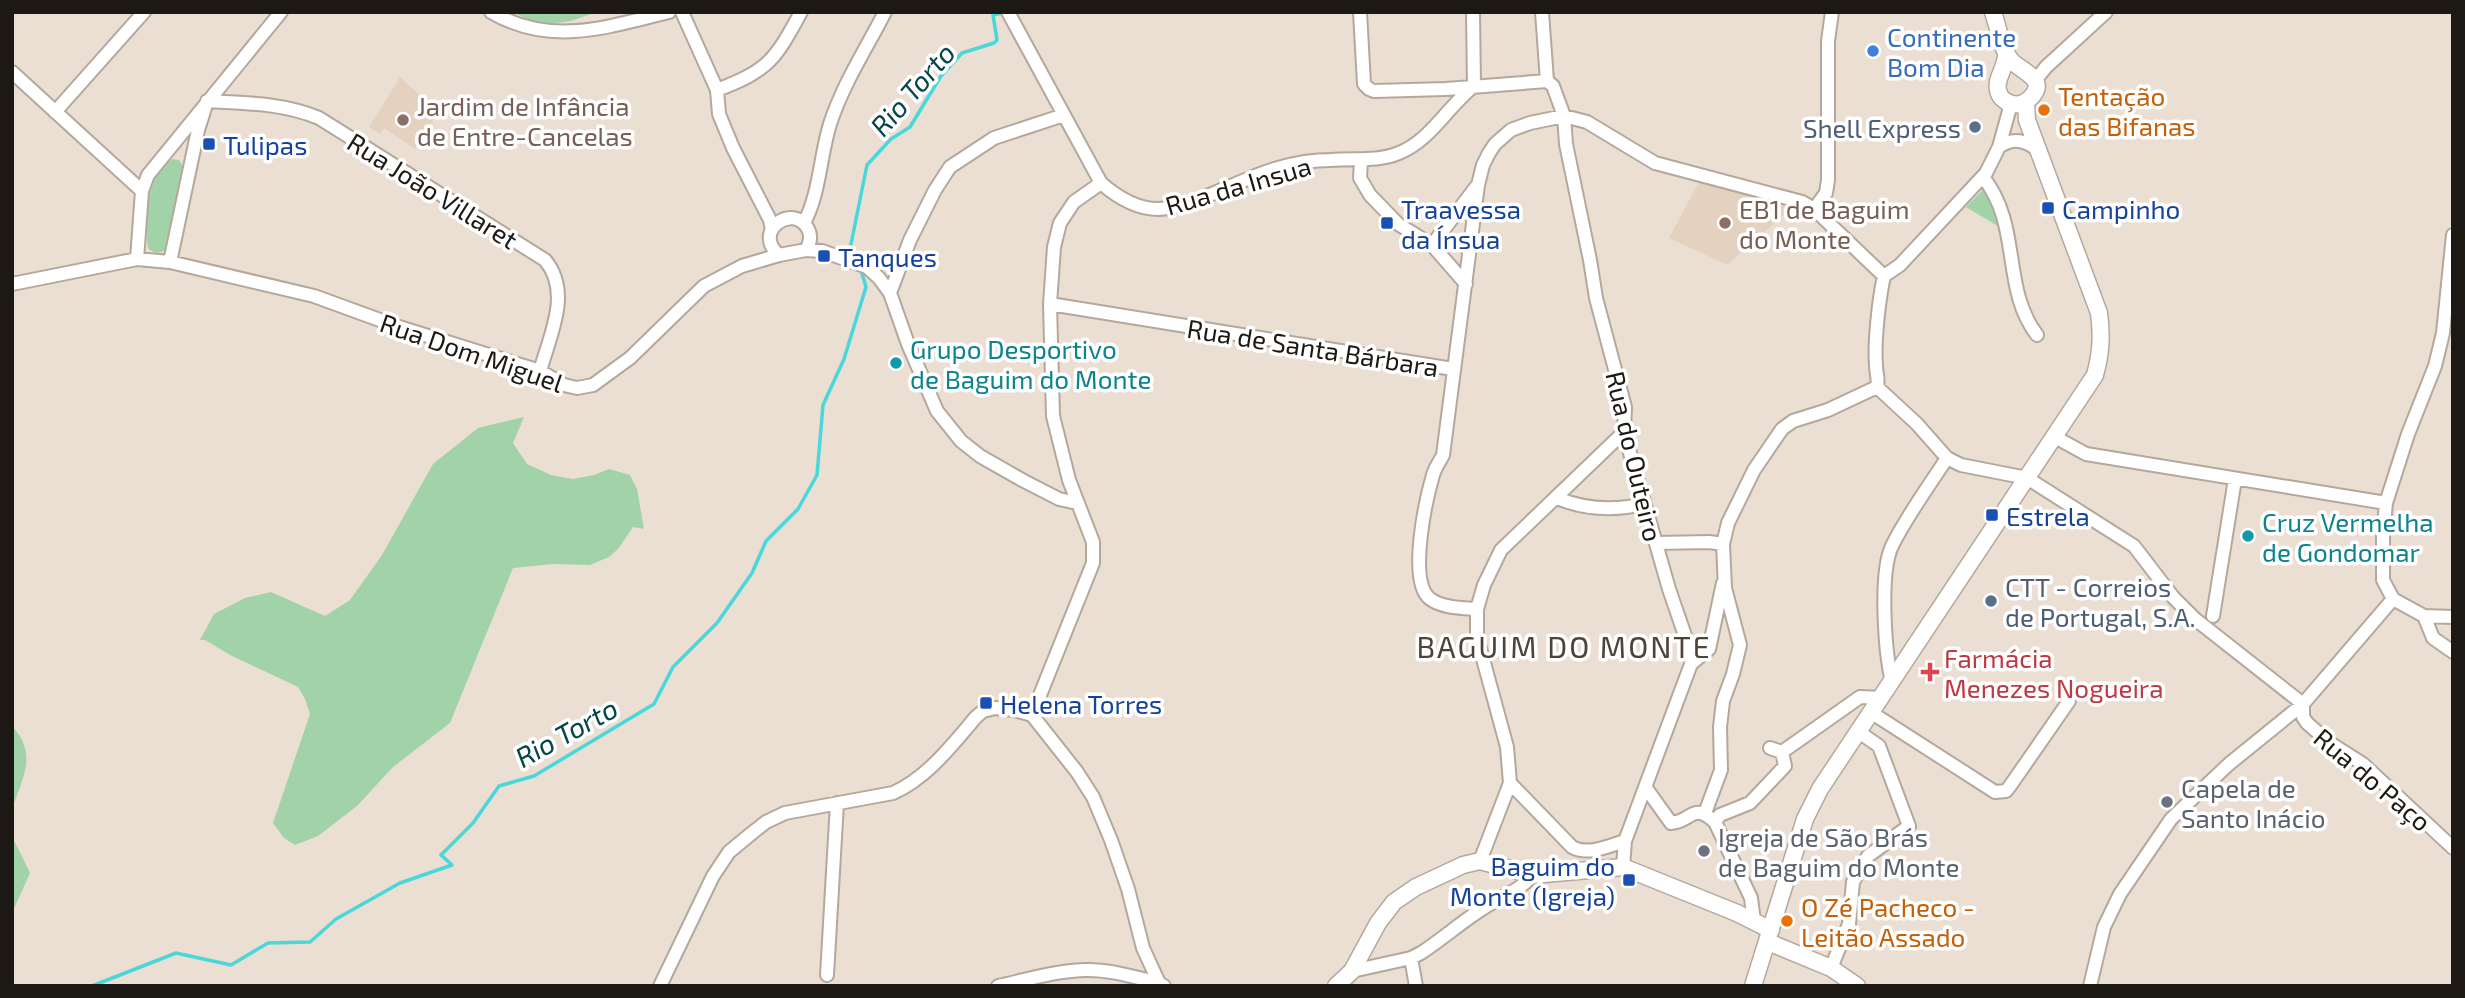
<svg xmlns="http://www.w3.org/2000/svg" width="2465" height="998" viewBox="0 0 2465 998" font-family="'Exo 2',sans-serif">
	<rect width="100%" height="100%" fill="#ebdfd3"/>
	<!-- built -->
	<path fill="#e4d1c0" d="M400 77 438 112 415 149 384 128 380 134 369 127Z
		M1699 182 1771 200 1790 209 1727 265 1669 238Z"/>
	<!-- green -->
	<path fill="#a2d2a8" d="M512 12H597L571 21 541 25Z
		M173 159 179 160 184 168 166 250C158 254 155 254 148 248 144 222 146 173 173 159Z
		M1987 186 2001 228 1966 207Z
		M524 417 513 443 527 464 551 475 573 479 594 475 609 469 630 475 637 489 644 529 633 527 618 549 609 557 590 565 553 564 513 568 450 723 393 767 357 806 318 836 295 845 284 838 273 823 310 714 305 699 298 687 232 656 205 640H200L214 614 245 598 271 592 325 616 350 600 382 555 433 464 478 428Z
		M12 726C38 754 23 777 12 809Z
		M12 836 30 873 12 913Z"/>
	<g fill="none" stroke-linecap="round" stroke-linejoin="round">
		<!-- stream -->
		<path stroke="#4ad7da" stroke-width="3.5" d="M850 249 867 165 891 139 910 127 941 76 962 53 994 43 997 40 993 15 1002 13
			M92 986 176 953 231 965 268 943 310 942 336 919 400 883 452 865 441 855 473 823 499 786 534 776 654 704 673 667 717 623 752 573 766 541 798 509 817 475 823 405 844 359 866 287 862 274"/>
		<defs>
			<path id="street" d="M491 12C551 47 607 27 669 12
				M682 12 717 90 719 114 733 148 770 220 772 230
				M1008 12 1101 183C1117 197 1136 209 1158 209 1193 208 1243 177 1278 168 1295 163 1313 160 1331 160 1354 158 1377 162 1399 153 1430 141 1448 106 1474 86
				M1360 12 1364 84 1369 89 1374 91 1446 89 1547 81
				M1473 12 1474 86
				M1542 12 1547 81 1553 86 1564 116 1566 144 1590 260 1596 298 1625 407 1624 432 1669 589 1692 656 1691 664 1625 841 1623 867
				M12 72 142 191
				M2035 87 2038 77 2046 67 2106 12
				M717 90C769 70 775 60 801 12
				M207 101C245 103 283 103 319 118L545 260C572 292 550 335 540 371
				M55 112 144 12
				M1999 147C2013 137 2025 140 2038 150
				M1361 161 1360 178 1370 195 1398 224 1432 245 1466 284
				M1983 177C2022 226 2001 288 2037 335
				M1814 209 1826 193 1828 180V41L1832 12
				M804 223C820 193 820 156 830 124 843 84 866 49 885 12
				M1432 245 1476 187
				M779 255C751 231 794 202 808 229 812 236 810 243 806 250
				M137 259 142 191 148 175 281 12
				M170 262 198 130 205 108
				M12 284 137 259 170 262 314 296 399 327 540 371 564 385 577 388 593 385 630 358 704 286 742 266 779 255 806 250 822 251 867 267 879 278 890 293 908 344 937 411 961 441 980 456 1022 480 1059 499 1077 503
				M890 293 910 240 935 190 950 167 994 138 1064 115
				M1050 304 1453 369
				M1877 387 1917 424 1947 458 1961 465 2027 478 2134 546 2173 597 2195 619 2303 704V717L2307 723 2330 743 2363 764 2453 848
				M2055 437 2086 454 2386 503
				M1557 498C1586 510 1614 511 1644 504
				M1656 543 1709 542 1723 544
				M2393 599 2424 616 2453 617
				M1477 609C1462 608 1441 608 1429 598 1408 579 1426 499 1433 475 1435 468 1440 461 1443 455L1478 185 1483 165 1489 153 1495 144 1511 130 1530 123 1564 116 1587 122 1655 163 1802 202 1814 209 1884 276
				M2213 616 2235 479
				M2424 616 2433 638 2453 652
				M1691 664 1709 649 1723 583
				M1892 682C1885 653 1879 573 1892 546 1906 517 1929 486 1947 458
				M1872 713 1995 792 2006 791 2010 786 2069 701
				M1032 715 1093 563V542L1069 480 1053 416 1050 304 1054 247 1060 223 1074 202 1101 183
				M1770 748 1782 752 1860 697 1882 698
				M1510 783 1572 847C1588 856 1608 846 1625 841
				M1646 788 1671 823C1692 822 1692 801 1715 822L1751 898 1754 921
				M1705 813 1721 770 1720 727 1723 701 1733 674 1740 645 1725 588 1723 544 1728 523 1754 470 1782 429 1793 421 1828 410 1877 387C1879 379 1876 374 1876 365 1874 343 1879 298 1884 276L1900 265 1986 173 1999 147 2009 111V103
				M1715 822 1720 815 1750 803 1785 766 1782 752
				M1480 861 1510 783 1507 747 1477 637V609L1484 585 1501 550 1624 432
				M1411 958 1416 986
				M1831 968 1849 924 1853 882 1868 856 1909 826 1879 746 1859 732
				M1352 971 1411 958 1421 953C1441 940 1459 924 1479 911 1498 897 1518 893 1533 875
				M827 975 837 803
				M660 986 713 876 729 852 752 833 766 822 785 813 893 793C927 778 952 745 976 717L983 711 995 708 1014 710 1032 715 1077 772 1093 797 1111 840 1128 889 1143 948 1159 983 1164 986
				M998 986C1026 980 1054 971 1084 970 1109 969 1134 977 1159 983
				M2090 986 2104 927 2120 894 2171 819 2229 764 2303 704 2393 599 2383 580V534L2386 503 2408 434 2435 366 2443 333 2453 235"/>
			<path id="secondary" d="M1993 12C1998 26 2001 48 2010 59 2017 70 2053 79 2028 100 2018 109 2000 103 1998 90 1995 78 2007 67 2006 53
				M1768 942 1831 968 1857 986
				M1336 986 1352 971 1378 923 1394 902 1416 887 1463 865 1480 861 1533 875 1623 867 1737 913 1771 930
				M1753 986 1805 819 1820 789 2095 375C2101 353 2102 336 2099 313L2027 120 2026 102"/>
		</defs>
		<!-- street casing -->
		<use href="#street" stroke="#b4a89d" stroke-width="16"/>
		<!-- secondary casing -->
		<use href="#secondary" stroke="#b4a89d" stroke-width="19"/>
		<!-- street -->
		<use href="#street" stroke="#fff" stroke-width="12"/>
		<!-- secondary -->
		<use href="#secondary" stroke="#fff" stroke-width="16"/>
	</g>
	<!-- markers -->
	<circle fill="#3f7fe0" stroke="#fff" stroke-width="2.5" cx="1873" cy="51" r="7"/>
	<g fill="#e8710a" stroke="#fff" stroke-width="2.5">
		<circle cx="2044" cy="110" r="7"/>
		<circle cx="1787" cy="921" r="7"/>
	</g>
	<g fill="#8d6e63" stroke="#fff" stroke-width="2.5">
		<circle cx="403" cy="120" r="7"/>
		<circle cx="1725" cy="223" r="7"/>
	</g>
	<g fill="#5c6f8a" stroke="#fff" stroke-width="2.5">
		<circle cx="1975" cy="127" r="7"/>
		<circle cx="1991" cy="601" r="7"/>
	</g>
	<g fill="#1a4fb4" stroke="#fff" stroke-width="2.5">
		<rect x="202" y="137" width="14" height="14" rx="3.5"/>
		<rect x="2041" y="201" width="14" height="14" rx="3.5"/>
		<rect x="1380" y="216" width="14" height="14" rx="3.5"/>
		<rect x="817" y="249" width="14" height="14" rx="3.5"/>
		<rect x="1985" y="508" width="14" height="14" rx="3.5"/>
		<rect x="979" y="696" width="14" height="14" rx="3.5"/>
		<rect x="1622" y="873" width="14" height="14" rx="3.5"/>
	</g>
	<g fill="#0f9aa8" stroke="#fff" stroke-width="2.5">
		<circle cx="896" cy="363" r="7"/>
		<circle cx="2248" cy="536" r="7"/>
	</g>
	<path fill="#e0444e" stroke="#fff" stroke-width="2.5" d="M1926.5 661.5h7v7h7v7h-7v7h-7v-7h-7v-7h7z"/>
	<g fill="#6b7280" stroke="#fff" stroke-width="2.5">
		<circle cx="2167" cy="802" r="7"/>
		<circle cx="1704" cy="851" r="7"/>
	</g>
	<g text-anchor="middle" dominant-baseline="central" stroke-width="7" stroke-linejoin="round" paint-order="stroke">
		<!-- shop labels -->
		<g font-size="26" fill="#366cbe" stroke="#fff" text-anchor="start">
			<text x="1887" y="36">Continente<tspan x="1887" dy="30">Bom Dia</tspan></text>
		</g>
		<!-- food labels -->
		<g font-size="26" fill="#c56008" stroke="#fff" text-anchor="start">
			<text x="2058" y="95">Tentação<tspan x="2058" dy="30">das Bifanas</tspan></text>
			<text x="1801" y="906">O Zé Pacheco -<tspan x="1801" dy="30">Leitão Assado</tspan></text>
		</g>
		<!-- education labels -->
		<g font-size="26" fill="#785e54" stroke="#fff" text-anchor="start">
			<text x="417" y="105">Jardim de Infância<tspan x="417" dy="30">de Entre-Cancelas</tspan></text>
			<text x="1739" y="208">EB1 de Baguim<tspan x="1739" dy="30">do Monte</tspan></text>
		</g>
		<!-- service labels -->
		<g font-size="26" fill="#4e5e75" stroke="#fff" text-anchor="end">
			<text x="1961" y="127">Shell Express</text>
			<text x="2005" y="586" text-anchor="start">CTT - Correios<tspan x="2005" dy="30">de Portugal, S.A.</tspan></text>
		</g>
		<!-- transit labels -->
		<g font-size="26" fill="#164399" stroke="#fff" text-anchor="start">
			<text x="223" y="144">Tulipas</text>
			<text x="1401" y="208">Traavessa<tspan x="1401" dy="30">da Ínsua</tspan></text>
			<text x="2062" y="208">Campinho</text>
			<text x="838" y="256">Tanques</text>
			<text x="2006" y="515">Estrela</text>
			<text x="1000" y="703">Helena Torres</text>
			<text x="1615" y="865" text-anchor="end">Baguim do<tspan x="1615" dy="30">Monte (Igreja)</tspan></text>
		</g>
		<!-- street labels -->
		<g font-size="26" fill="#1c1813" stroke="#fff">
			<text transform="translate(1238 185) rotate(-16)">Rua da Insua</text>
			<text transform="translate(433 190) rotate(32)">Rua João Villaret</text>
			<text transform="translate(1313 347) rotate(9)">Rua de Santa Bárbara</text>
			<text transform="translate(472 352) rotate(19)">Rua Dom Miguel</text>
			<text transform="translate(1635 456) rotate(77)">Rua do Outeiro</text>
			<text transform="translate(2373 779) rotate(40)">Rua do Paço</text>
		</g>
		<!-- culture labels -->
		<g font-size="26" fill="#0d838f" stroke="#fff" text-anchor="start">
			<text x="910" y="348">Grupo Desportivo<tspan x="910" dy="30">de Baguim do Monte</tspan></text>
			<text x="2262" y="521">Cruz Vermelha<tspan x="2262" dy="30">de Gondomar</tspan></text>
		</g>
		<!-- health labels -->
		<g font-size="26" fill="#be3a42" stroke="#fff" text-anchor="start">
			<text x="1944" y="657">Farmácia<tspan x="1944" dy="30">Menezes Nogueira</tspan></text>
		</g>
		<!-- worship labels -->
		<g font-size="26" fill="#5b616d" stroke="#fff" text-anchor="start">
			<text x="2181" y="787">Capela de<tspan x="2181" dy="30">Santo Inácio</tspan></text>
			<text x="1718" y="836">Igreja de São Brás<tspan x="1718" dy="30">de Baguim do Monte</tspan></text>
		</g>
		<!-- water labels -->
		<g font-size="28" font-style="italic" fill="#054748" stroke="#fff">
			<text transform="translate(912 89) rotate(-49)">Rio Torto</text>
			<text transform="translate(566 732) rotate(-29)">Rio Torto</text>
		</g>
		<!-- quarter labels -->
		<g font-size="30" letter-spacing="2" fill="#4d4339" stroke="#fff">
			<text x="1564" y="646">BAGUIM DO MONTE</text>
		</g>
	</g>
	<!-- border -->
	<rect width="2465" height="998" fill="none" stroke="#1c1813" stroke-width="28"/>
</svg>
